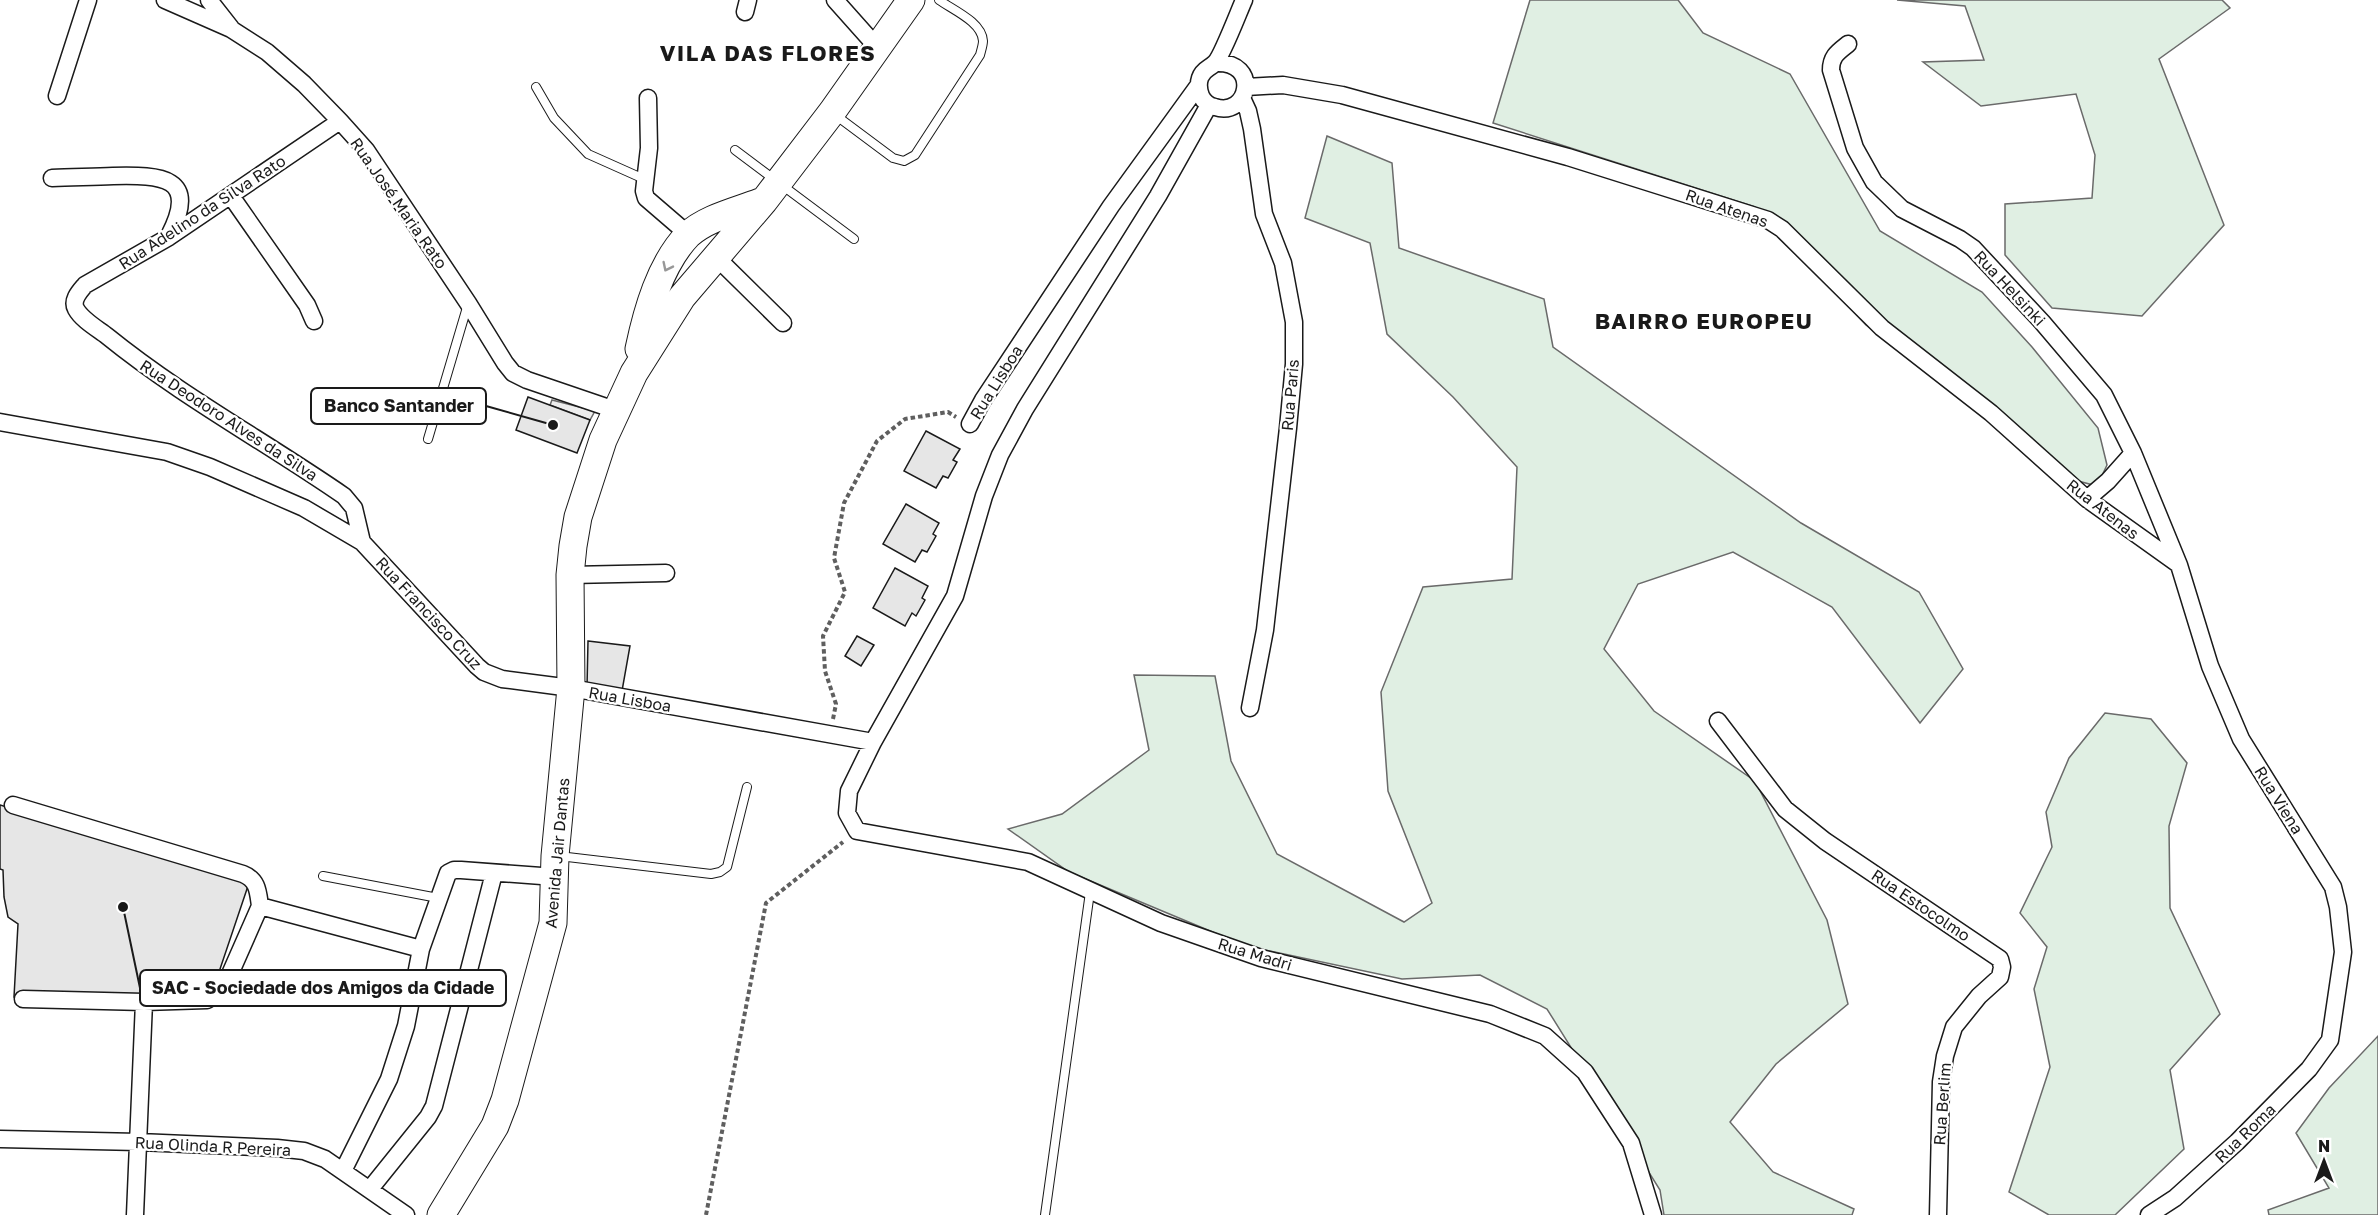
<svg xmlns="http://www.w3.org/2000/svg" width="2378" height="1215" viewBox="0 0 2378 1215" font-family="'Golos Text',sans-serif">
	<rect width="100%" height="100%" fill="#fff"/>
	<!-- green -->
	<path fill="#e0efe3" stroke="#6a6a6a" stroke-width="1.5" d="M1530 0H1678L1703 33 1790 74 1880 231 1982 292 2032 347 2098 428 2107 465 2097 486 2063 477 1984 410 1866 325 1755 207 1493 123Z
		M1897 0H2222L2230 8 2159 59 2224 225 2142 316 2052 308 2005 255V204L2092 198 2095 155 2076 94 1981 106 1923 62 1984 60 1965 6Z
		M1327 136 1392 163 1399 248 1544 299 1553 347 1801 523 1919 592 1963 669 1920 723 1832 607 1733 552 1638 584 1604 649 1654 711 1755 781 1827 920 1848 1004 1776 1064 1730 1122 1773 1172 1854 1209 1852 1215H1664L1660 1190 1547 1009 1480 975 1402 979 1246 946 1069 872 1008 829 1062 814 1149 750 1134 675 1215 676 1231 761 1277 854 1404 922 1432 903 1388 791 1381 692 1423 587 1512 579 1517 467 1453 397 1387 334 1370 243 1305 218Z
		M2105 713 2151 719 2187 763 2169 826 2170 908 2220 1014 2170 1070 2184 1149 2115 1215H2049L2009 1192 2050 1067 2034 989 2047 947 2020 913 2052 847 2046 812 2069 758Z
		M2378 1036V1215H2269L2268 1210 2329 1188 2296 1133 2329 1088Z"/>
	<!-- parking -->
	<path fill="#ededed" stroke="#6a6a6a" stroke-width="1.5" d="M552 400 595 411 590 420 550 405Z"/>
	<!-- building -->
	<path fill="#e6e6e6" stroke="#1a1a1a" stroke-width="1.5" d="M528 397 590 420 577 453 516 430Z
		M926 431 960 449 953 460 957 462 948 478 943 476 936 488 904 471Z
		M906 504 939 523 933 534 936 536 927 552 922 550 915 562 883 544Z
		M895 568 928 586 922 598 925 600 916 616 912 613 905 626 873 608Z
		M857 636 874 645 861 666 845 656Z
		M588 641 630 646 622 691 587 687Z
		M0 805 250 880 218 975 206 997 110 993 14 997 18 924 8 917 4 897 3 870 0 869Z"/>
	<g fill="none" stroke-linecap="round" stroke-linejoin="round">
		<defs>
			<path id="service" d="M536 87 554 118 588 154 644 179
				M834 114 893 158 904 161 915 155 980 55C981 51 983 45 983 41 982 22 953 10 939 0
				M735 150 854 239
				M428 439 468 304
				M559 856 711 874 720 872 727 867 747 787
				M323 876 438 898
				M1045 1215 1090 892"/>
			<path id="minor" d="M165 0 231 29 267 52 304 84 340 121 366 150 468 303 505 363 513 373 527 380 618 411
				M209 0 231 28
				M835 0 876 46
				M745 12 748 0
				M1848 44C1838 52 1831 56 1831 70L1855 148 1874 182 1902 209 1960 239 1973 248 2042 322 2104 395 2133 453 2179 565 2210 666 2241 739 2333 887 2338 907 2343 952 2330 1040 2309 1069 2237 1142 2175 1198 2149 1215
				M1216 63C1261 61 1249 118 1215 107 1209 106 1204 102 1201 96 1199 91 1198 84 1200 78 1203 69 1209 69 1215 63 1222 56 1239 11 1244 0
				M1246 87 1283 85 1342 95 1568 157 1768 220 1782 229 1882 328 1991 413 2087 499 2178 564
				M57 96 88 0
				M648 98 649 148 644 191 646 198 689 235
				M1242 98 1248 111 1252 129 1264 214 1283 263 1294 322V364L1288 428 1265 630 1250 708
				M340 121 169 237 85 285C80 291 71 300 76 309 82 320 98 329 107 336 181 396 266 442 344 496L354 508 362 542
				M52 178C72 177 93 177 113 176 161 175 200 176 169 236
				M231 196 307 305 314 321
				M715 256 783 323
				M0 422 167 452 210 467 304 508 362 542 477 666 484 672 502 679 571 688 873 742 955 596 984 496 1000 455 1025 409 1158 196 1209 105
				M970 424 983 400 1111 206 1198 86
				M2087 499 2108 481 2133 453
				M570 575 666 573
				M1718 721 1785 809 1825 841 2000 959 2002 967 2000 977 1979 996 1954 1027 1945 1056 1941 1082 1938 1215
				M873 742 849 791 847 813 857 831 1028 862 1161 923 1261 958 1490 1014 1545 1036 1585 1072 1631 1143 1653 1215
				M13 805 243 874C258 880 258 892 260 906
				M23 999 144 1002 207 1000 223 990 260 906 421 949
				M0 1139 139 1142 277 1148 304 1151 325 1159 406 1215
				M343 1171 389 1079 406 1026 421 949 448 873 454 870H461L555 877
				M370 1189 428 1117 434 1106 494 873
				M135 1215 144 1002"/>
			<path id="primary" d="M639 349C647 311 660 264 688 235 706 218 737 211 760 202
				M441 1215 495 1126 505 1100 553 923 555 856 571 688 570 575 573 546 578 517 603 440 634 373 682 297 764 201 832 112 911 0"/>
		</defs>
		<!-- service casing -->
		<use href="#service" stroke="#1a1a1a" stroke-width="10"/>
		<!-- minor casing -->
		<use href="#minor" stroke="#1a1a1a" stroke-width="19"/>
		<!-- primary casing -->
		<use href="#primary" stroke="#1a1a1a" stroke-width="29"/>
		<!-- path -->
		<path stroke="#5f5f5f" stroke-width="4" stroke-dasharray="4.5 3" stroke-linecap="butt" d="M833 719 836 704 825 671 823 636 845 592 834 558 844 503 877 441 905 419 948 412 956 417
			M706 1215 766 903 843 842"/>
		<!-- service -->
		<use href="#service" stroke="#fff" stroke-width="8"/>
		<!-- minor -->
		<use href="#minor" stroke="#fff" stroke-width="16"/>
		<!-- primary -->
		<use href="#primary" stroke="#fff" stroke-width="27"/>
	</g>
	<!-- one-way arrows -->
	<defs><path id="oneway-chevron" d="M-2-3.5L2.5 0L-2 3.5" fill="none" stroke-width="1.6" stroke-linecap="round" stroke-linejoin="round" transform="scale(1.5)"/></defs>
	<use stroke="#989898" href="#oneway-chevron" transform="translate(667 267) rotate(116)"/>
	<g text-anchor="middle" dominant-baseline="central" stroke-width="4.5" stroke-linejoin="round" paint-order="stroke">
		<!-- street labels -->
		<g font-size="16" fill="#1a1a1a" stroke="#fff">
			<text transform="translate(399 203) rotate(55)">Rua José Maria Rato</text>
			<text transform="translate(1727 208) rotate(19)">Rua Atenas</text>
			<text transform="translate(202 212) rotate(-33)">Rua Adelino da Silva Rato</text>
			<text transform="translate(2010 288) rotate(47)">Rua Helsinki</text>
			<text transform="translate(996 382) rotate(-58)">Rua Lisboa</text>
			<text transform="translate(1290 395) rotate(-85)">Rua Paris</text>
			<text transform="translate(229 420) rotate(33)">Rua Deodoro Alves da Silva</text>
			<text transform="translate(2103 509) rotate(38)">Rua Atenas</text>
			<text transform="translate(429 613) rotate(47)">Rua Francisco Cruz</text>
			<text transform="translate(630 699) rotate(10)">Rua Lisboa</text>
			<text transform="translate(2279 800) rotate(58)">Rua Viena</text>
			<text transform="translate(557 853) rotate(-85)">Avenida Jair Dantas</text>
			<text transform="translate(1921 905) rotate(34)">Rua Estocolmo</text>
			<text transform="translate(1255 954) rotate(17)">Rua Madri</text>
			<text transform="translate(1942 1104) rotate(-86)">Rua Berlim</text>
			<text transform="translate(2245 1133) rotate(-44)">Rua Roma</text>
			<text transform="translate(213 1146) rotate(3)">Rua Olinda R Pereira</text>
		</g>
		<!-- district labels -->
		<g font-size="22" font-weight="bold" letter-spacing="1.5" fill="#1a1a1a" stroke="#fff">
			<text x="768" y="52">VILA DAS FLORES</text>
			<text x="1704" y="320">BAIRRO EUROPEU</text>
		</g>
	</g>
	<!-- callouts -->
	<path fill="none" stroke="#1a1a1a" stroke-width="2" d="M553 425L486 406M123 907L140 988"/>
	<g fill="#1a1a1a" stroke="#fff" stroke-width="2">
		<circle cx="553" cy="425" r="6"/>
		<circle cx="123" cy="907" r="6"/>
	</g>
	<g fill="#fff" stroke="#1a1a1a" stroke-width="2">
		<rect x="311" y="388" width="175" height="36" rx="6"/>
		<rect x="140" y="970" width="366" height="36" rx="6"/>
	</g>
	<g font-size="18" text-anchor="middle" font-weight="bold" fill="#1a1a1a">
		<text x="399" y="412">Banco Santander</text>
		<text x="323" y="994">SAC - Sociedade dos Amigos da Cidade</text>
	</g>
	<!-- north arrow -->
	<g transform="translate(2324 1161)" stroke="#ffffff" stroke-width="4.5" paint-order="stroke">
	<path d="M0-4.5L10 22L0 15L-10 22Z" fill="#1a1a1a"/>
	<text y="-9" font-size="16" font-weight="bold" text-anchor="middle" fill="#1a1a1a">N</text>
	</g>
</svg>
